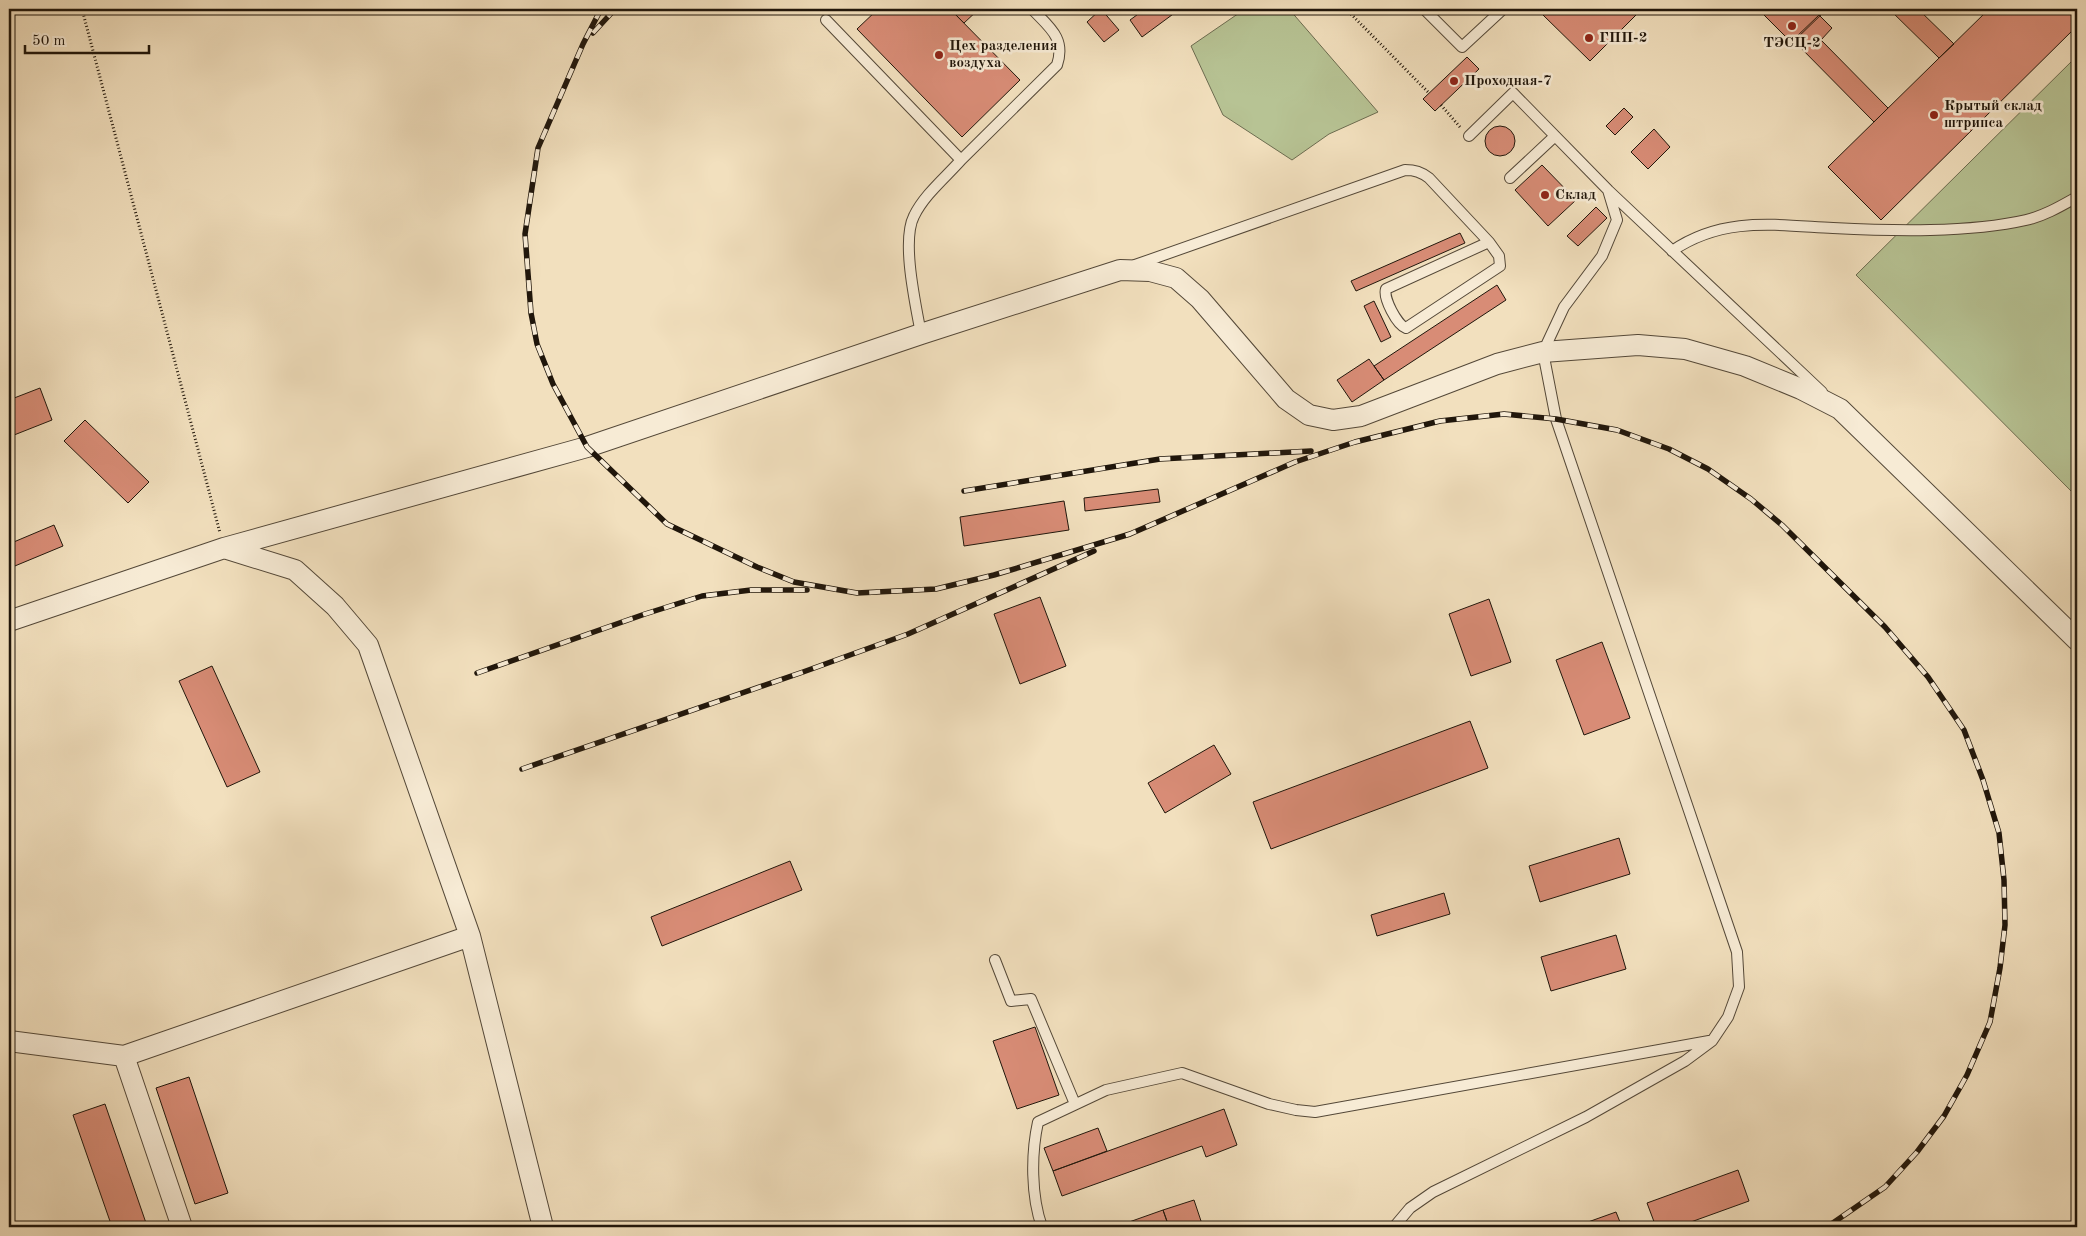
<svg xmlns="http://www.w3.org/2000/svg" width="2086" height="1236" viewBox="0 0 2086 1236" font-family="'Old Standard TT',serif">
	<rect width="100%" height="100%" fill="#f2e0be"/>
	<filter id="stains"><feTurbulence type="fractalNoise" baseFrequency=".004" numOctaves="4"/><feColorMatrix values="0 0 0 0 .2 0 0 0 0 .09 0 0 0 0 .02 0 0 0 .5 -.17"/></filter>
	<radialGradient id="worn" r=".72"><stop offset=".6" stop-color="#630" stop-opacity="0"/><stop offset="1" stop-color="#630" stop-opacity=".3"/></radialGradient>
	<!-- green -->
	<path fill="#b7c394" stroke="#6c6c50" d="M1245 9H1289L1378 112 1329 134 1292 160 1223 115 1191 46Z
		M2077 56V497L1856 275Z"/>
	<!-- building -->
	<path fill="#d88c76" stroke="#20160b" d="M878 9H950L1020 80 962 137 857 29Z
		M950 9H979L964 23Z
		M1101 9 1119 30 1104 42 1087 22Z
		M1145 9H1180L1142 37 1130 20Z
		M1550 9H1642L1590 61 1543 15Z
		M1758 9H1827L1792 43Z
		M1889 9H1918L1954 44 1939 58Z
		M1989 9H2077V26L1881 220 1828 167Z
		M1819 15 1832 28 1821 40 1888 108 1874 122 1793 40Z
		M1467 57 1479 69 1435 111 1423 99Z
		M1624 108 1633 117 1615 135 1606 126Z
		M1485 141a15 15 0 1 1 30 0a15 15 0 1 1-30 0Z
		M1654 129 1670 147 1648 169 1631 152Z
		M1542 165 1576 200 1548 226 1515 190Z
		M1596 207 1607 218 1578 246 1567 236Z
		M1460 233 1465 243 1356 291 1351 281Z
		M1497 285 1506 300 1384 380 1374 366Z
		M1374 301 1391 337 1381 342 1364 306Z
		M1369 359 1384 380 1352 402 1337 380Z
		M40 388 52 420 9 437V400Z
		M85 420 149 482 128 503 64 441Z
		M1158 489 1160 502 1085 511 1084 498Z
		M1064 501 1069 530 964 546 960 517Z
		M54 525 63 546 10 568 9 544Z
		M1040 597 1066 666 1020 684 994 614Z
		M1489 599 1511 662 1471 676 1449 614Z
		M1602 642 1630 718 1584 735 1556 660Z
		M212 666 260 772 227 787 179 681Z
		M1470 721 1488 768 1271 849 1253 802Z
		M1214 745 1231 774 1165 813 1148 783Z
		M1619 838 1630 874 1540 902 1529 866Z
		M790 861 802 890 662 946 651 917Z
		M1444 893 1450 914 1377 936 1371 915Z
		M1616 935 1626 969 1551 991 1541 957Z
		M1035 1027 1059 1095 1017 1109 993 1041Z
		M189 1077 228 1193 195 1204 156 1088Z
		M105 1104 146 1223 135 1227H112L73 1115Z
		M1224 1109 1237 1145 1206 1157 1202 1146 1062 1196 1053 1171Z
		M1098 1128 1107 1151 1053 1171 1044 1148Z
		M1738 1170 1749 1201 1677 1227H1656L1647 1203Z
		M1194 1200 1203 1227H1169L1163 1210Z
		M1163 1210 1169 1227H1115Z
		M1616 1212 1622 1227H1574Z"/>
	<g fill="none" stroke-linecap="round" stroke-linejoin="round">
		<defs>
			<path id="service" d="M1424 9 1462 47 1503 9
				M826 20 961 160 1057 65C1066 38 1049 27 1032 9
				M1510 178 1555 136
				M1609 191 1822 392
				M1672 251C1723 216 1775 225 1833 228 1892 231 1969 233 2026 220 2044 216 2061 206 2077 197
				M1135 265 1405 170C1415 170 1421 172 1429 178L1489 242 1499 256 1500 266 1406 328C1397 325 1383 298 1386 289L1489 242
				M921 334C916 306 901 241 914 216 924 195 946 177 961 160
				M995 960 1011 1001 1031 999 1075 1104
				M1042 1227C1031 1196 1031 1154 1038 1122L1106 1090 1182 1073 1269 1104 1296 1110 1315 1112 1709 1041
				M1394 1227 1410 1208 1433 1192 1586 1117 1685 1061 1712 1041 1728 1017 1739 987 1737 952 1556 419 1543 352 1564 307 1602 256 1617 220 1608 190 1513 93 1469 136"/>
			<path id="minor" d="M224 548 295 570 335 606 368 645 470 936 543 1227
				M9 621 224 548 587 447 921 334 1120 270 1150 271 1176 278 1200 299 1286 399 1309 415 1333 420 1361 416 1497 364 1543 352 1638 345 1685 349 1745 366 1801 389 1840 409 2077 640
				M9 1041 124 1056 182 1227
				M124 1056 470 936"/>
		</defs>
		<!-- service casing -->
		<use href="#service" stroke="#544838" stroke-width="12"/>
		<!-- minor casing -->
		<use href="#minor" stroke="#544838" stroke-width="22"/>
		<!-- path -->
		<path stroke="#20160b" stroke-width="3" stroke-dasharray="1 2.5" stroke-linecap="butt" d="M82 9 220 533
			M1346 9 1429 93
			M1441 105 1460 127"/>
		<!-- service -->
		<use href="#service" stroke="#f7ebd5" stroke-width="10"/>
		<!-- minor -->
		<use href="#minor" stroke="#f7ebd5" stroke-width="20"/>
		<defs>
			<path id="rail" d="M601 9 583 44 538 148 525 234 531 313 537 344 553 384 587 447 667 524 757 567 794 582 857 593 936 589 994 575 1130 534 1295 462 1355 442 1440 421 1504 414 1556 419 1617 430 1669 449 1708 469 1751 499 1782 525 1885 627 1928 677 1964 730 1983 780 1999 833 2004 880 2005 925 2000 968 1990 1022 1967 1075 1944 1116 1917 1152 1885 1187 1827 1227
				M593 33 615 9
				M964 491 1160 459 1311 451
				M477 673 645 614 702 596 751 590H807
				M522 769 803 672 908 634 1094 551"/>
		</defs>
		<!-- rail casing -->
		<use href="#rail" stroke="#20160b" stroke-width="5.5"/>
		<!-- rail -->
		<use href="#rail" stroke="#f7ebd5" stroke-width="4" stroke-dasharray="11" stroke-linecap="butt"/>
	</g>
	<!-- markers -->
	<g fill="#8f2418" stroke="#f7ebd5" stroke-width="2">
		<circle cx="1792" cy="26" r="5"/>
		<circle cx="1589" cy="38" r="5"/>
		<circle cx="939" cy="55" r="5"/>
		<circle cx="1454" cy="81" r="5"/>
		<circle cx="1934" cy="115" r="5"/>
		<circle cx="1545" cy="195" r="5"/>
	</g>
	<g text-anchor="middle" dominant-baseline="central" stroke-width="5" stroke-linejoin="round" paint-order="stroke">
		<!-- poi labels -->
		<g font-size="15" font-weight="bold" fill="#20160b" stroke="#f7ebd5" text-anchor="start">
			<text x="1599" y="38">ГПП-2</text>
			<text x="1792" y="43" text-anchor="middle">ТЭСЦ-2</text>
			<text x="949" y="46">Цех разделения<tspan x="949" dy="17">воздуха</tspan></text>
			<text x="1464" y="81">Проходная-7</text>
			<text x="1944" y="106">Крытый склад<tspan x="1944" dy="17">штрипса</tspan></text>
			<text x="1555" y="195">Склад</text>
		</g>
	</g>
	<!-- margin -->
	<rect width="2086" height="1236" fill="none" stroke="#f2e0be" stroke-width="30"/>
	<rect x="10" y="10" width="2066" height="1216" fill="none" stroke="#20160b" stroke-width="2.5"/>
	<rect x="15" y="15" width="2056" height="1206" fill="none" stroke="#20160b"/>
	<!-- scale -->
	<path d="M25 45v8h124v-8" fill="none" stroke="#20160b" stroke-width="2.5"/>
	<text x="32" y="45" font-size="15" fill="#20160b" stroke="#f7ebd5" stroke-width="4" paint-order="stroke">50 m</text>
	<rect width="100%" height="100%" filter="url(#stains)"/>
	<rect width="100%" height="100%" fill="url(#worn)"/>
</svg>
